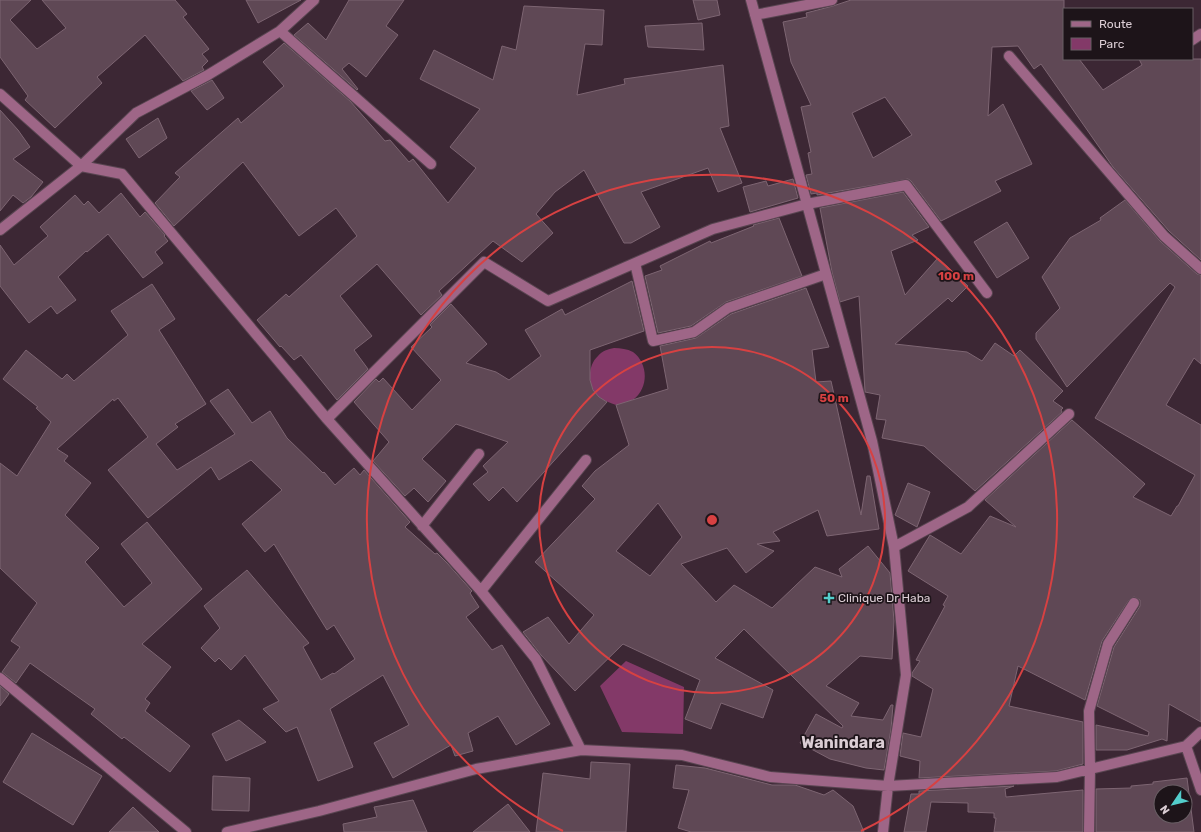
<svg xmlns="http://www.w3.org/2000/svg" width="1201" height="832" viewBox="0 0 1201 832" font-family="Rubik,sans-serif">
	<rect width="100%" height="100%" fill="#3c2734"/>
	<!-- green -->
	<path fill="#833968" d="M614 348C621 348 627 349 633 352 648 363 649 387 634 399 629 402 622 404 616 405 611 403 604 401 599 397 587 387 587 366 598 356 602 351 608 349 614 348Z
		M626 661 684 687 683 734 622 732 600 686Z"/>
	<!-- building -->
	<path fill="#5f4855" stroke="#7d6572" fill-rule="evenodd" d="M0 0H31L10 20 37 49 66 28 42 0H175L187 14 183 17 209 49 202 54 208 61 202 67 204 70 183 81 145 35 97 77 102 83 55 128 25 100 28 96 0 57Z
		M246 0H301L258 23Z
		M349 0H404L386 26 398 35 366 77 349 63 342 69 358 89 357 90 294 35 308 23 326 40Z
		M693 0H717L720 15 698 20Z
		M851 0H1064V59H1079L1103 90 1142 65 1139 59H1201V260L1169 231 1113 167 1041 64 1034 69 1018 46 992 47 988 116 1003 104 1032 164 995 181 1001 191 941 221 911 181 908 179 817 195V193L811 194 806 175 812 174 808 153 811 152 801 107 811 105 791 62 783 22 807 17 806 13 833 6ZM885 97 912 135 873 158 852 113Z
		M524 6 604 10 602 45 585 44 577 95 625 84 624 79 723 65 729 126 720 128 742 183 718 192 708 168 641 192 660 227 631 243H624L584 170 555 192 536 214 553 233 522 262 493 241 439 291 442 295 421 315 377 264 340 296 372 336 354 350 368 369 337 400 301 355 294 360 281 346 280 347 257 320 286 294 289 297 357 236 336 208 299 236 243 162 174 226 155 203 180 177 175 173 238 118 241 123 284 86 263 62 284 43 350 101 385 141 390 140 409 162 413 159 448 203 476 168 450 147 480 109 420 79 434 50 493 80 502 46 516 50Z
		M702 23 704 50 648 47 645 26Z
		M212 80 224 98 207 110 191 91Z
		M0 110 18 130 30 147 13 159 43 182 31 197 23 203 13 195 0 211Z
		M158 118 167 138 139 158 126 139Z
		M793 179 798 198 750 212 743 187 766 181 768 186Z
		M903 192 929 227 912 235 918 240 891 251 905 295 938 258 968 286 952 302 948 298 895 344 967 352 982 361 995 343 1014 356 1020 350 1063 391 1053 401 1063 408 1061 410 1062 412 975 491 924 446 882 438 886 420 876 419 880 395 865 392V391L859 296 840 302 832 272 820 208Z
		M121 193 140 217 145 212 165 235 164 236 168 241 155 252 163 263 143 278 108 234 87 252 86 251 58 277 76 300 57 314 51 306 29 323 0 286V245L14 265 48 236 40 227 75 195 84 205 88 201 99 213Z
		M1125 200 1160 241 1197 274 1201 275V364L1194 358 1166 405 1201 425V722L1169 704 1167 741 1162 739 1127 750H1096V725L1148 736 1149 732 1097 706 1114 647 1140 606V600L1134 597 1129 600 1102 641 1085 700 1018 666 1009 706 1083 722V764L1056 771 919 778 920 761 900 756 903 733 921 737 933 689 912 676V673L920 661 916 660 945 606 943 605 948 596 908 571 930 535 961 554 990 516 1016 527 985 500 1072 420 1145 484 1133 497 1171 516 1177 506H1178L1195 475 1095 418 1175 287 1170 283 1067 387 1036 339V333L1060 308 1042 277 1070 238 1101 220 1100 218Z
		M779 218 802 276 726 302 691 326 658 333 645 276 662 270 660 266 710 241 711 243 754 226 753 225Z
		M1007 222 1029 258 997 278 974 242Z
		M632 281 644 331 590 350V380L593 390 599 397 607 402 517 502 503 487 489 501 473 484 488 472 483 466 508 442 456 424 422 459 446 481 428 502 414 488 405 496 373 461 389 442 354 402 376 379 379 382 383 378 412 410 441 380 411 347 432 327 430 325 451 304 487 344 466 363 496 372 509 380 541 356 525 330 562 309 565 315Z
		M152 284 175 319 159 330 206 404 175 424 178 427 156 444 177 470 235 434 210 401 228 389 252 423 270 411 287 438 323 473 324 472 335 485 354 468 360 475 364 470 410 522 405 527 435 554 437 553 447 563 472 591 470 593 479 607 466 617 492 650 502 645 550 724 516 745 498 716 468 733 473 751 455 756 451 745 393 778 374 743 409 725 383 675 330 709 353 767 318 781 297 727 286 732 263 709 279 701 245 655 231 670 219 658 215 662 201 648 220 628 204 606 247 570 309 643 303 647 321 680 333 673 334 674 355 659 334 625 327 630 274 544 265 552 242 524 282 490 251 460 219 480 211 467 148 518 108 470 148 437 118 398 114 401 113 399 57 449 68 456 64 461 91 483 65 515 99 548 85 562 124 607 152 583 121 544 147 522 202 589 142 644 171 667 145 699 150 703 145 711 190 746 170 772 124 737 122 739 91 714 95 709 30 663 16 683 2 672 20 647 11 641 37 603 0 568V463L17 476 51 422 36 408 38 407 3 379 26 350 62 379 67 374 74 381 128 335 111 311Z
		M806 288 829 347 812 350 816 382 831 381 861 515 867 476H870L879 529 827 536 818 510 773 532 780 541 757 544 774 551 746 573 727 548 681 564 716 602 734 585 772 608 815 567 842 577 839 569 868 546 890 573 894 621 892 659 860 656 826 686 859 703 851 716 883 720 891 705H893L891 729 884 770 866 768 830 759 800 743 816 714 842 728 843 726 744 629 715 658 773 690 763 718 721 703 711 729 685 719 700 680 623 644 575 691 541 655 523 632 548 617 569 644 594 615 535 562 595 499 582 486 595 471 629 445 616 405 668 389 660 346 696 338 731 314ZM658 503 682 537 650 576 616 551Z
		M908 483 930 492 917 527 895 515Z
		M0 686 9 694 0 706Z
		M239 720 266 742 226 761 212 734Z
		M32 733 102 776 73 825 3 782Z
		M591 762 630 764 626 832H536L543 773 590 779Z
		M676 765 705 768 772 785H795L824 795 833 790 853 806 864 832H691L678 828 689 790 673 788Z
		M213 776 250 778 249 811 212 810Z
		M1187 778 1194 832H1096V789L1131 788V786L1153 784V782ZM1161 792H1185V816H1161Z
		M1014 786 1005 789 1006 797 1083 790V832H994L996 818H994V813L968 812V803L931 802 926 832H904L911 794H919V791Z
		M413 800 427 832H344L343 824 377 817 374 807Z
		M508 804 530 832H473Z
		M133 807 159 832H109Z"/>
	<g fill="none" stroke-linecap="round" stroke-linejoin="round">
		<defs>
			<path id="minor" d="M751 0 872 441 894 547 906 675 888 786 883 832
				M755 15 832 0
				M280 31 431 164
				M1192 40 1201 34
				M1009 56 1164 236 1201 269
				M0 94 81 166 122 174 327 419 481 591 536 659 581 750
				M0 230 81 166 136 113 208 75 280 31 314 0
				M635 263 653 341 694 332 728 308 826 274
				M327 419 484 262 548 301 713 229 807 204 906 185 987 293
				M422 526 479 454
				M894 547 968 507 1069 414
				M481 591 586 460
				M0 678 186 832
				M1186 746 1201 790
				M227 832 319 811 476 769 581 750 682 755 770 777 888 786 1057 777 1186 746 1201 732
				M1089 832 1090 769 1089 711 1108 644 1134 603"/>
		</defs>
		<!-- minor casing -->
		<use href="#minor" stroke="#594551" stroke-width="12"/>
		<!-- minor -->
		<use href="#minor" stroke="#9e6687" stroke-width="10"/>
	</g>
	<!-- distance rings -->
	<g fill="none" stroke="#d74142" stroke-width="2">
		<circle cx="712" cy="520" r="173"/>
		<path d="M563 831A345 345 0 1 1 861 831"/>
	</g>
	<!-- markers -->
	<path fill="#53cdcb" stroke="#1d1419" stroke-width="1.5" d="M827 592h4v4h4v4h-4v4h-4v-4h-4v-4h4z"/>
	<g text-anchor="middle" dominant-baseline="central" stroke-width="3.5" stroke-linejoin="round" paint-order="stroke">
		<!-- poi labels -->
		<g font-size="12" fill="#dbcdd4" stroke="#1d1419" text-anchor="start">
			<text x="838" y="598">Clinique Dr Haba</text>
		</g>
		<!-- district labels -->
		<g font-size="16" font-weight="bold" fill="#dbcdd4" stroke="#1d1419">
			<text x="843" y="742">Wanindara</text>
		</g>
	</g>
	<circle cx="712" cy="520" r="6" fill="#d74142" stroke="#1d1419" stroke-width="2"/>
	<g font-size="12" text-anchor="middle" font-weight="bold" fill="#d74142" stroke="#1d1419" stroke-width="3.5" stroke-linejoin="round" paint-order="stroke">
		<text x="956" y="280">100 m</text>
		<text x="834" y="402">50 m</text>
	</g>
	<!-- legend -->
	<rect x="1063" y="8" width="130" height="52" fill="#1d1419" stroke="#695e64"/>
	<rect x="1071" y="21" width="20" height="6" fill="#9e6687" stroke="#695e64"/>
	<text x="1099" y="28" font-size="12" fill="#dbcdd4">Route</text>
	<rect x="1071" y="38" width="20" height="12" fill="#833968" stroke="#695e64"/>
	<text x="1099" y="48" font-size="12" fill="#dbcdd4">Parc</text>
	<!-- north arrow -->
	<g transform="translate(1173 804) rotate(235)"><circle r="19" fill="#1d1419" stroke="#695e64"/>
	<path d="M0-3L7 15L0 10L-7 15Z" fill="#53cdcb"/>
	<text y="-6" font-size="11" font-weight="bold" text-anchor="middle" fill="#dbcdd4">N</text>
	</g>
</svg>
